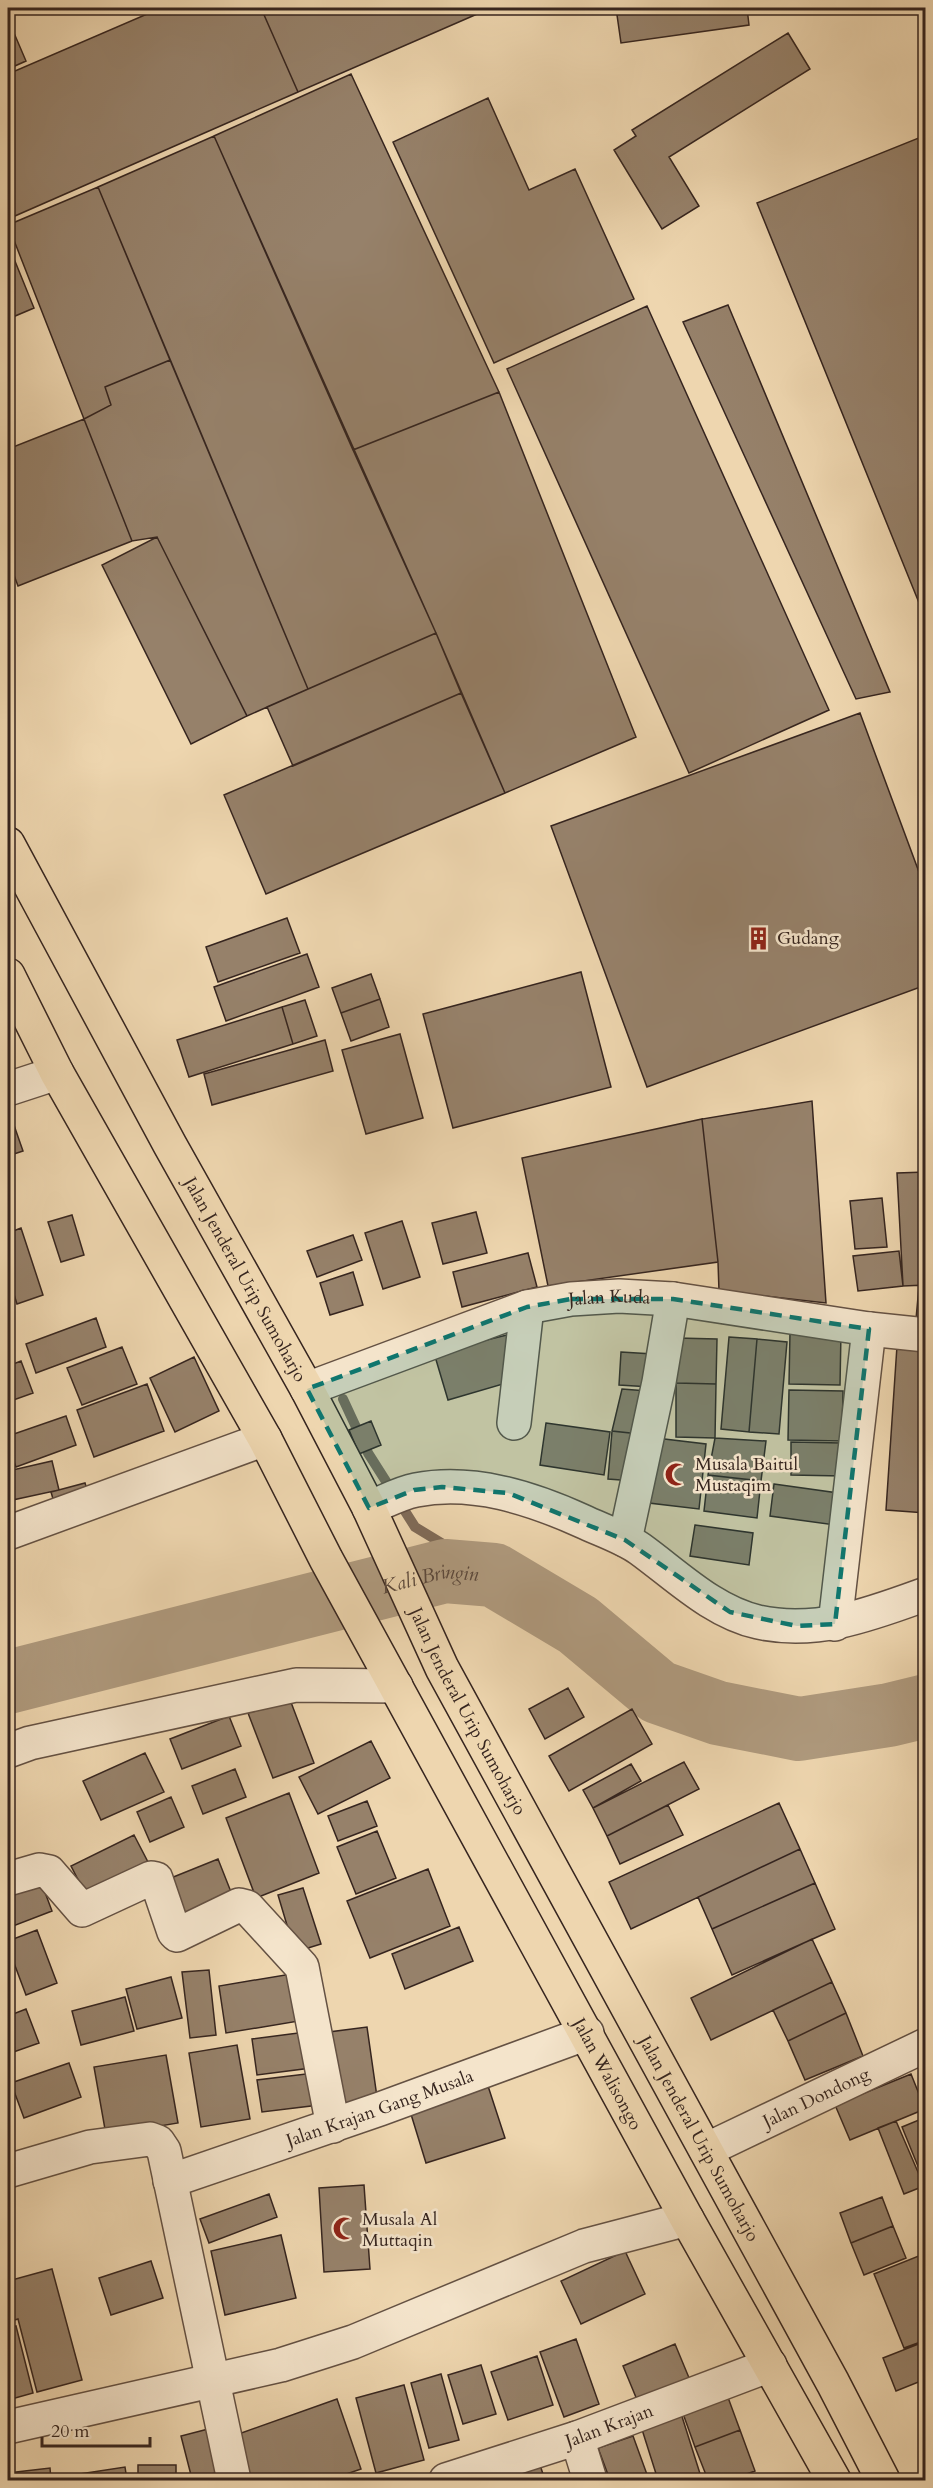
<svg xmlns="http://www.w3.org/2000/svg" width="933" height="2488" viewBox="0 0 933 2488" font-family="Cardo,serif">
	<rect width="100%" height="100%" fill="#eed6af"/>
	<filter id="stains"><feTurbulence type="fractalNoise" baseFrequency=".00333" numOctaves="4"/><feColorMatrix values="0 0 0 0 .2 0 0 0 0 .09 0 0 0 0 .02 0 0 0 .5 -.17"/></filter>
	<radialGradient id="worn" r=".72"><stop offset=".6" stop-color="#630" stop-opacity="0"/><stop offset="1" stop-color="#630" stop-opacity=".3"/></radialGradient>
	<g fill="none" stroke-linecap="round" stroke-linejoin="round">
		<!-- stream -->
		<path stroke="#7f6b58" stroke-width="10" d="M343 1399 368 1453 415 1527 494 1575"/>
		<!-- river -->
		<path stroke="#af9a7e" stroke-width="64" id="s1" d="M8 1682 445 1571 494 1575 578 1625 658 1692 718 1713 799 1729 889 1715 926 1706"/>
	</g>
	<!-- building -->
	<path fill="#96816a" stroke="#36251f" stroke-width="1.5" d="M161 8H261L298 92 8 219V74Z
		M261 8H491L298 92Z
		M616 8H747L749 25 621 43Z
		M14 33 26 61 8 69V36Z
		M788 33 810 69 669 157 699 206 662 229 614 150 636 136 632 130Z
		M351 74 499 392 353 450 214 136Z
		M488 98 529 190 575 169 634 299 494 363 393 142Z
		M926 135V620L757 203Z
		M214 136 436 633 308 689 98 187Z
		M98 187 170 360 105 387 111 405 84 419 8 225Z
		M8 244 34 308 8 319Z
		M728 305 890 692 856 699 683 322Z
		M647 306 829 710 689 773 507 369Z
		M170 360 308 689 247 716 157 537 132 541 84 419 111 405 105 387Z
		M499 392 636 737 505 793 436 633 353 450Z
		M84 419 132 541 18 586 8 559V449Z
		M157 537 247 716 191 744 102 565Z
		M436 633 461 693 293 766 267 707Z
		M461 693 505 793 266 894 224 795Z
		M860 713 926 891V985L647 1087 551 826Z
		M287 918 300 953 218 982 206 947Z
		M307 954 319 987 226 1021 214 987Z
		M581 972 611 1087 453 1128 423 1014Z
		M371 974 380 999 341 1013 332 988Z
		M380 999 389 1027 351 1041 341 1013Z
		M305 1000 317 1036 293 1044 282 1007Z
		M282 1007 293 1044 189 1077 177 1040Z
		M400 1034 423 1118 366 1134 342 1050Z
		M325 1040 333 1071 212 1105 204 1074Z
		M812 1101 826 1303 719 1291 718 1262 702 1119Z
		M8 1108 23 1151 8 1156Z
		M702 1119 718 1262 548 1286 522 1158Z
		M926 1172V1285L903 1286 897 1173Z
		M882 1198 887 1247 855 1249 850 1201Z
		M476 1212 487 1253 443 1264 432 1223Z
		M72 1215 84 1255 61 1262 48 1222Z
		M402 1221 420 1277 383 1289 365 1233Z
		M21 1228 43 1295 17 1304 8 1275V1233Z
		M353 1235 362 1260 317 1277 307 1251Z
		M899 1251 903 1286 858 1291 853 1256Z
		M528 1253 537 1287 462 1307 453 1272Z
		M353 1272 363 1305 330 1315 320 1283Z
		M919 1286 926 1287V1320L916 1319Z
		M96 1318 106 1347 36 1373 26 1344Z
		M790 1332H841L840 1385 789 1384Z
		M511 1334 503 1384 448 1400 434 1353Z
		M729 1337 757 1339 749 1432 721 1429Z
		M677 1338 717 1339 716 1384 676 1383Z
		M757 1339 787 1342 779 1434 749 1432Z
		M897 1346 926 1348V1513L886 1510Z
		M122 1347 137 1384 82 1405 67 1368Z
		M621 1352 653 1354 651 1387 619 1385Z
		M194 1357 219 1411 175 1432 150 1378Z
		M21 1361 33 1393 8 1402V1366Z
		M676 1383 716 1384 715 1438 676 1437Z
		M147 1384 164 1431 94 1457 77 1410Z
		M622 1389 647 1391 639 1434 612 1431Z
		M789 1390 843 1391 842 1441 788 1440Z
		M66 1416 76 1445 16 1467 8 1445V1436Z
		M371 1421 381 1445 359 1454 349 1430Z
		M546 1423 610 1432 604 1475 540 1465Z
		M612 1431 639 1434 634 1481 608 1479Z
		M656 1438 706 1444 699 1509 649 1503Z
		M715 1438 766 1441 761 1481 708 1475Z
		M791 1442 842 1443V1476L791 1475Z
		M52 1461 59 1490 8 1501V1471Z
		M708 1475 761 1481 757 1518 704 1511Z
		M85 1483 90 1500 56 1509 51 1492Z
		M774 1484 838 1493 835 1525 770 1516Z
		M695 1525 753 1533 749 1565 690 1556Z
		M568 1688 584 1717 545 1739 529 1709Z
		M289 1697 314 1763 273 1778 248 1713Z
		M632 1709 652 1744 569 1791 549 1756Z
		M229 1716 241 1746 182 1769 170 1739Z
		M371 1741 390 1778 318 1814 299 1777Z
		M145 1753 164 1792 101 1820 83 1781Z
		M684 1762 699 1789 607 1836 593 1808Z
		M631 1764 641 1781 593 1808 583 1790Z
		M235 1769 246 1797 203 1814 192 1786Z
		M289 1793 319 1873 256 1898 226 1818Z
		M171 1797 184 1827 150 1842 137 1812Z
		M367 1801 377 1826 338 1841 328 1816Z
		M779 1803 800 1849 631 1929 609 1882Z
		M668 1805 683 1835 620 1864 607 1836Z
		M377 1831 396 1878 356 1894 337 1847Z
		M134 1835 149 1864 86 1895 71 1866Z
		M800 1849 815 1883 712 1929 698 1897Z
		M218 1859 233 1897 182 1918 166 1880Z
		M428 1869 450 1926 370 1958 347 1901Z
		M40 1879 52 1911 8 1928V1891Z
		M815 1883 835 1929 732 1975 712 1929Z
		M303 1888 321 1944 295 1952 278 1895Z
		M459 1927 473 1961 405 1989 392 1954Z
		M37 1930 57 1983 26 1995 8 1947V1941Z
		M812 1939 832 1982 711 2040 691 1998Z
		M209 1970 216 2035 190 2038 182 1972Z
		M291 1974 299 2021 226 2033 219 1986Z
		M171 1977 182 2018 137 2029 126 1989Z
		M832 1982 846 2013 788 2041 773 2010Z
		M125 1997 134 2031 81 2045 72 2011Z
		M26 2009 39 2043 8 2054V2016Z
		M846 2013 863 2056 805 2080 788 2041Z
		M367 2027 378 2104 339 2109 329 2032Z
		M306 2032 311 2068 257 2075 252 2039Z
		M237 2045 250 2119 201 2127 189 2053Z
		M166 2055 178 2123 106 2135 94 2067Z
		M69 2063 81 2097 24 2118 11 2083Z
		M314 2073 319 2105 262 2112 257 2080Z
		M911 2074 925 2109 850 2140 835 2105Z
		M488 2086 505 2138 426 2163 410 2111Z
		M926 2117V2186L902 2127Z
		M896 2121 924 2186 904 2194 878 2128Z
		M364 2185 370 2269 324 2272 319 2188Z
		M269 2194 277 2217 209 2243 200 2219Z
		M882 2197 893 2226 851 2243 840 2213Z
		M893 2226 906 2258 864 2275 851 2243Z
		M281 2235 296 2298 225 2315 211 2251Z
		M625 2251 645 2294 581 2324 561 2281Z
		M926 2253V2340L904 2348 874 2274Z
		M151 2261 163 2298 111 2315 99 2278Z
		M52 2269 82 2380 37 2392 18 2319 8 2322V2281Z
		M16 2326 33 2393 8 2400V2328Z
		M576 2339 599 2404 564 2417 540 2352Z
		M926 2341V2379L896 2391 883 2358Z
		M675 2344 692 2385 640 2407 623 2366Z
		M537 2356 553 2405 508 2420 491 2372Z
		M481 2365 496 2414 463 2424 448 2375Z
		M441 2374 459 2440 429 2448 411 2383Z
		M404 2385 424 2460 376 2473 356 2398Z
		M726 2392 740 2430 695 2447 681 2408Z
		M337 2399 361 2469 329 2480H249L233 2436Z
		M679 2407 702 2480H658L639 2420Z
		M216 2427 227 2470 192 2479 181 2436Z
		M740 2430 755 2471 730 2480H708L695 2447Z
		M633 2436 649 2480H610L598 2448Z
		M539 2462 545 2480H482Z
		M138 2465H176V2480H138Z
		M125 2467 127 2480H67V2476Z
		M50 2468 51 2480H8V2473Z"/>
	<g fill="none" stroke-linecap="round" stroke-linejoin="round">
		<defs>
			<g id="street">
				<path d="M8 1089 57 1073"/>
				<path id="s2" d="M307 1389 527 1307 571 1299 619 1296 673 1299 869 1329 926 1335"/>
				<path d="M514 1423 527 1307"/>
				<path d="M369 1508C384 1502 400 1493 416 1490 473 1479 531 1498 582 1521 601 1530 623 1537 640 1549 676 1575 713 1612 758 1622 817 1635 871 1614 926 1594"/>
				<path d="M8 1533 265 1439"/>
				<path d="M625 1540 659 1382 673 1299"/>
				<path d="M835 1624 869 1329"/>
				<path d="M8 1751 30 1743 296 1685 396 1686"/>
				<path d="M8 1879 39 1870 49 1872 82 1910 151 1878 156 1879 174 1932 177 1935 239 1905 247 1907 302 1967 333 2126"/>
				<path id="s3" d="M706 2150 926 2045"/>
				<path d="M8 2171 90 2147 150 2139 158 2142 164 2151 234 2480"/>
				<path id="s4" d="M170 2181 380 2109 587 2033"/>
				<path d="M8 2427 281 2365 353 2342 584 2246 687 2219"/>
				<path d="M577 2438 590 2480"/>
				<path id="s5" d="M446 2480 577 2438 770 2365"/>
			</g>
			<g id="highway">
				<path id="s6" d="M8 844 170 1145 307 1389 369 1508 442 1668 833 2383 883 2480"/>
				<path id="s7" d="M8 975 57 1073 265 1439 326 1559 687 2219 834 2480"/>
			</g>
		</defs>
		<!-- street casing -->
		<use href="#street" stroke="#645143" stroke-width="36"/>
		<!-- highway casing -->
		<use href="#highway" stroke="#36251f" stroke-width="36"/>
		<!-- street -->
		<use href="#street" stroke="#f4e4cb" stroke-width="33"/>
		<!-- highway -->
		<use href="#highway" stroke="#eed6af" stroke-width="33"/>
	</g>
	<!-- marked area -->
	<path fill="#0f766e" fill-opacity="0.2" stroke="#0f766e" stroke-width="4.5" stroke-dasharray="12 8" stroke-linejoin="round" d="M571 1299H673L869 1329 835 1624 797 1626 730 1612 625 1540 508 1493 442 1487 414 1490 369 1508 307 1389 527 1307Z"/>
	<!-- icons -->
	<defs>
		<symbol id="building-bare" viewBox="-9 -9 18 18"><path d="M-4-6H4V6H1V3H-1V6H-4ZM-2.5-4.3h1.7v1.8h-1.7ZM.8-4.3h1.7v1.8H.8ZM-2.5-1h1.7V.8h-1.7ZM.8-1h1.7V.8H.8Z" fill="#8f2418" stroke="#f4e4cb" stroke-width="2.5" paint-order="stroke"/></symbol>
		<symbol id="mosque-bare" viewBox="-9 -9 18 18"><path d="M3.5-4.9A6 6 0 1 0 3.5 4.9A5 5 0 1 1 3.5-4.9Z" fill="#8f2418" stroke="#f4e4cb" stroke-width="2.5" paint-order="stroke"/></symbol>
	</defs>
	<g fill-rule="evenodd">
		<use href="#building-bare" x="742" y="922" width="33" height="33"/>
		<use href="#mosque-bare" x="660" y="1458" width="33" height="33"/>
		<use href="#mosque-bare" x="328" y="2212" width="33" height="33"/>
	</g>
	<g text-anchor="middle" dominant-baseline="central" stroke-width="5" stroke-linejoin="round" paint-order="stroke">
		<!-- poi labels -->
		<g font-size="18" fill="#36251f" stroke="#f4e4cb" text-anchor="start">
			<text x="777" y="938">Gudang</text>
			<text x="695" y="1464">Musala Baitul<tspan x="695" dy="21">Mustaqim</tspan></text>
			<text x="362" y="2219">Musala Al<tspan x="362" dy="21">Muttaqin</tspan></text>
		</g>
		<!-- street labels -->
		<g font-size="18" fill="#36251f" stroke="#f4e4cb">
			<text stroke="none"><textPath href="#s6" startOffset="496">Jalan Jenderal Urip Sumoharjo</textPath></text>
			<text stroke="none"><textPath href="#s2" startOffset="318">Jalan Kuda</textPath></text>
			<text stroke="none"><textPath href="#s6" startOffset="982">Jalan Jenderal Urip Sumoharjo</textPath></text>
			<text stroke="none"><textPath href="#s7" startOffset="1252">Jalan Walisongo</textPath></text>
			<text stroke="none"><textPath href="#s3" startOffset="122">Jalan Dondong</textPath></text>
			<text stroke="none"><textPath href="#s4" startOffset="222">Jalan Krajan Gang Musala</textPath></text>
			<text stroke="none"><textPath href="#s6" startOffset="1468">Jalan Jenderal Urip Sumoharjo</textPath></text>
			<text stroke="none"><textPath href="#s5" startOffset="172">Jalan Krajan</textPath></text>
		</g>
		<!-- water labels -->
		<g font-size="20" font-style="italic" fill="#5a483c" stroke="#f4e4cb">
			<text stroke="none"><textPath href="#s1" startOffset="435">Kali Bringin</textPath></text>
		</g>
	</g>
	<!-- margin -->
	<rect width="933" height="2488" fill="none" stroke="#eed6af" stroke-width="30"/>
	<rect x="9" y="9" width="915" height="2470" fill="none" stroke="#36251f" stroke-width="3"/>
	<rect x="15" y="15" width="903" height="2458" fill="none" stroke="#36251f" stroke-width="1.5"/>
	<!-- scale -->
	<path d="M42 2437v9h108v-9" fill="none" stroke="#36251f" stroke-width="3"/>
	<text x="51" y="2437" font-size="18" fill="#36251f" stroke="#f4e4cb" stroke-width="4.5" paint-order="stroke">20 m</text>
	<rect width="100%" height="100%" filter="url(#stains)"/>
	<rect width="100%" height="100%" fill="url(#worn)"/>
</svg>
